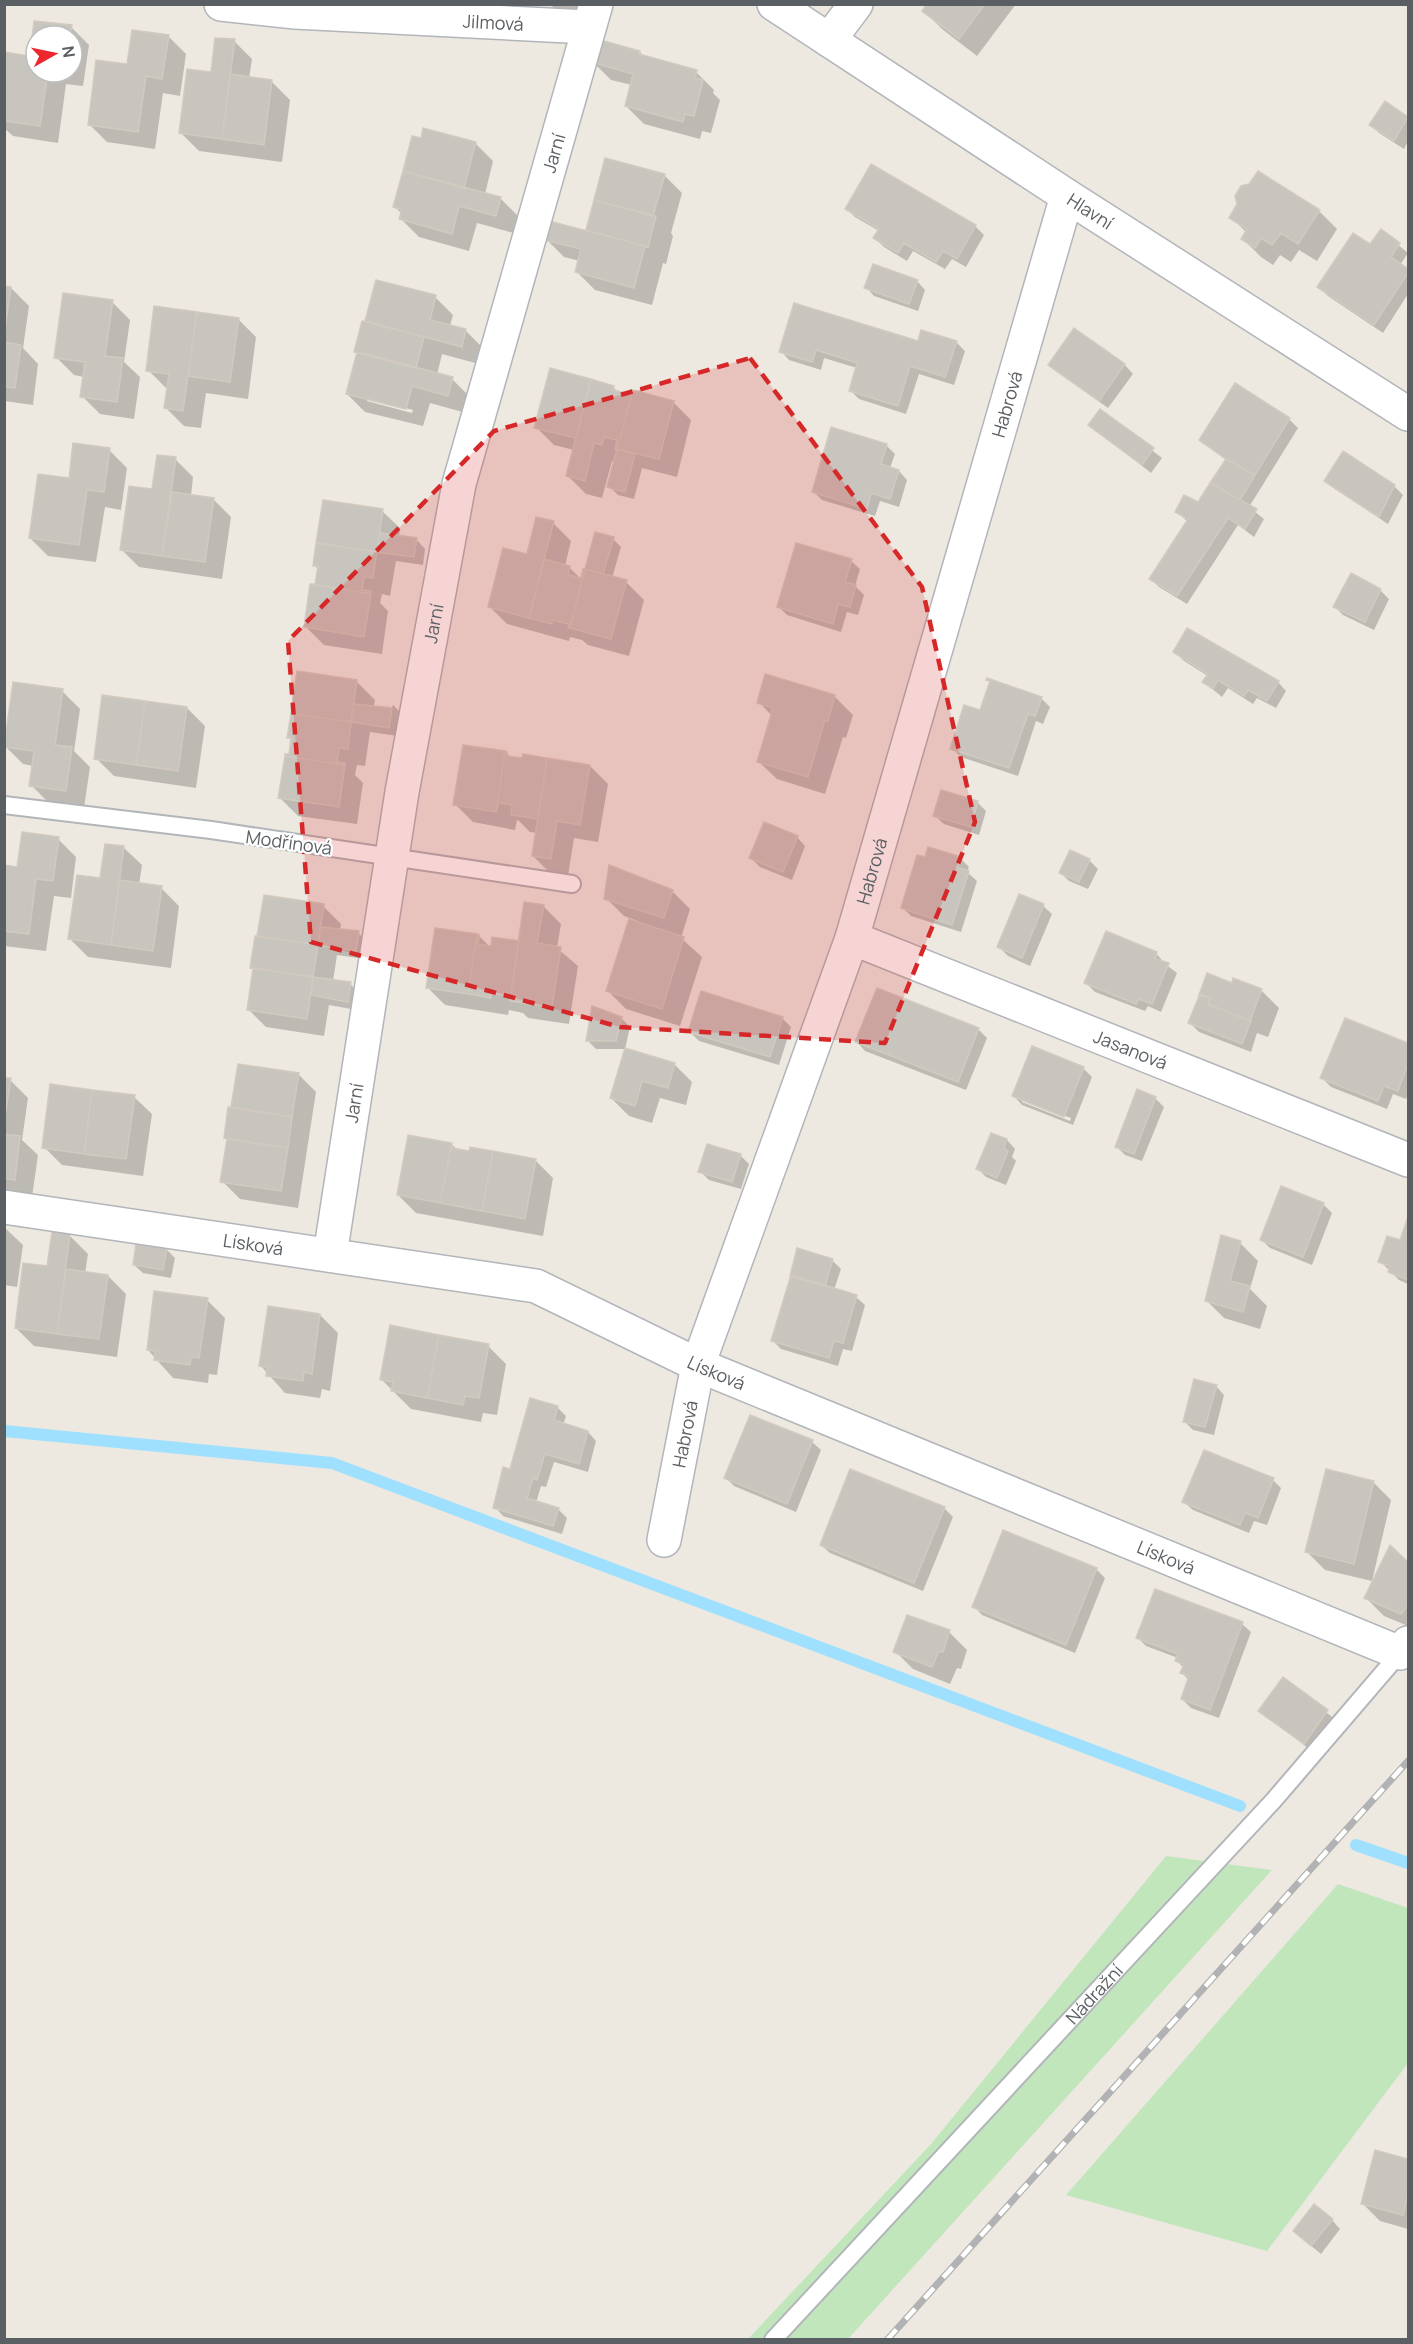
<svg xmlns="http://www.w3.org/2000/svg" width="1413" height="2344" viewBox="0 0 1413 2344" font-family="Manrope,sans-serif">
	<rect width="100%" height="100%" fill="#ede9e1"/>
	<!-- green -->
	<path fill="#c1e6bc" d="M1166 1856 1272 1870 848 2339 747 2340 931 2144Z
		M1338 1884 1408 1908V2063L1267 2251 1066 2195Z"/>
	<!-- shadow -->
	<path fill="#0003" fill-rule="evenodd" d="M550 4H585L565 19Z
		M929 4H1016L977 56 942 29 924 11Z
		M35 22 71 27 89 45 83 86 66 84 58 143 13 136 4 128V53L31 57ZM36 36H72V72H36Z
		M168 36 186 54 180 96 163 93 155 149 107 142 89 124 128 66Z
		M234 41 252 59 249 79 272 82 290 100 282 162 199 151 181 133 212 74Z
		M640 52 645 58 696 72 714 90 713 93 720 100 711 133 702 131 700 139 644 124 626 106 632 85 611 80 593 62Z
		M1385 103 1408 119V141L1404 149 1379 133 1371 125Z
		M475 143 493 161 485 194 500 198 518 216 514 233 477 223 469 251 419 237 401 219 402 214 395 207Z
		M606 160 664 175 682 193 671 233 673 236 666 264 663 263 652 305 595 290 577 272 580 261 564 257 546 239 587 232Z
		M847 209 975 226 984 235 966 267 952 259 945 269 913 251 907 261 884 247 875 238 879 231 855 217Z
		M1319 211 1337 229 1317 261 1299 250 1291 262 1280 255 1273 265 1261 257 1243 239 1247 233 1231 217Z
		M1381 231 1408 253 1400 265 1408 271V294L1383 333 1328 296 1319 287 1371 246Z
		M377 281 435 297 453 315 450 326 465 330 483 348 479 364 442 354 437 375 452 379 470 397 466 413 430 403 423 426 365 412 347 394ZM367 398 413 410 412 413 367 401Z
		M917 281 925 290 918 311 874 296 866 287Z
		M4 287 11 288 29 306 23 348 38 364 33 405 4 401Z
		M112 302 130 320 124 362 140 377 134 419 100 414 82 396 84 377 74 375 56 357Z
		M156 308 238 319 256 337 248 399 206 393 201 428 184 426 166 408 169 388H166L148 370Z
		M1075 330 1125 365 1133 374 1108 408 1059 373 1050 365Z
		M919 342H956L965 351 954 385 919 374 906 414 859 399 850 390 857 368 824 358 821 370 789 360 781 351Z
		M1235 385 1289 419 1298 428 1249 507 1264 519 1254 537 1238 525 1187 604 1159 587 1151 579 1188 522 1176 511 1199 504 1226 460 1201 440Z
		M613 387 619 393 673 402 691 420 677 477 642 468 634 499 618 495 609 486 615 461H612L602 498 586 494 568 476 574 450 554 445 536 427Z
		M1100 411 1162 458 1151 473 1090 425Z
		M886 445 895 454 890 468 899 471 907 480 899 507 880 501 875 516 822 500 813 491Z
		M109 450 127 468 121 510 105 507 96 562 48 556 30 538Z
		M175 459 193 477 191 496 213 499 231 517 222 579 139 567 121 549 153 491Z
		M1326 481 1394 486 1403 495 1388 524 1335 489Z
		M382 511 400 528 399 537 417 540 425 549 423 565 396 561 390 596 382 594 380 603 388 611 382 654 324 645 306 627 319 570 314 565Z
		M553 523 571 541 565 566 569 567 582 580 612 538 621 547 612 578 626 582 644 600 629 656 588 645 582 640 570 637 569 641 507 624 489 606Z
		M851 561 860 569 855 586 864 595 858 615 847 612 841 632 787 615 778 606Z
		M1380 590 1389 599 1374 630 1343 615 1335 607Z
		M1175 652 1278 682 1286 691 1276 708 1257 698 1253 704 1228 688 1222 697 1204 682 1208 676 1184 661Z
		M767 676 835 697 853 715 846 738 843 737 825 794 777 779 759 762 772 716 759 702Z
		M357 682 375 700 373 709 390 711 393 705 401 713 398 736 370 732 365 766 357 765 355 775 363 783 357 824 298 816 280 798 291 756 292 741 289 737Z
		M62 691 80 709 74 751 90 767 84 808 49 803 31 785 33 766 23 764 5 746Z
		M1041 698 1050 707 1043 724 1036 721 1018 776 961 757 952 748 981 712Z
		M187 708 205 726 196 788 114 776 96 758Z
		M506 753 512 758 590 766 608 784 598 842 574 838 568 876 551 874 533 856 537 833 530 832 519 821 517 820 515 830 473 822 455 804Z
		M978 803 986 811 979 835 944 824 935 816Z
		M797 837 805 846 792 880 760 867 751 858Z
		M58 839 76 857 71 898 54 896 46 951 4 946V867L19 868Z
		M124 848 142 865 139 885 161 888 179 906 171 968 88 957 70 939 102 879Z
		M960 858 969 867 967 872 977 881 961 932 911 916 903 908 926 859Z
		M1089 860 1098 869 1088 889 1069 881 1061 873Z
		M672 891 690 909 681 938 702 957 680 1026 626 1009 608 991 638 921 624 916 606 898Z
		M265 896 323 906 341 924 340 931 358 933 367 941 364 959 337 955 333 981 350 984 359 993 357 1010 329 1005 324 1036 266 1027 248 1009 254 970 251 967Z
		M543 906 561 924 557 948 578 966 569 1024 528 1018 523 1013 509 1010 508 1015 445 1005 427 987 479 936 490 947 520 942Z
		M1043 906 1052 914 1030 966 1008 956 999 947Z
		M1156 953 1165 964 1177 973 1161 1012 1148 1006 1145 1011 1095 992 1086 983Z
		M1233 985 1261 990 1279 1008 1268 1037 1257 1033 1251 1052 1199 1032 1190 1023Z
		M621 1018 630 1027 625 1049H596L588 1041Z
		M782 1018 791 1027 779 1065 699 1041 690 1032Z
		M1345 1020 1408 1045V1094L1406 1099 1393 1094 1387 1109 1331 1087 1322 1078Z
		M978 1029 987 1038 966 1090 865 1051 857 1042Z
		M626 1049 674 1064 692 1082 686 1105 660 1098 652 1123 629 1116 611 1098Z
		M239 1066 298 1074 316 1092 298 1208 240 1199 222 1181 228 1140 226 1138Z
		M1083 1068 1092 1077 1073 1125 1022 1105 1014 1096ZM1022 1099 1071 1118 1070 1121 1022 1102Z
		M4 1079 10 1080 28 1098 22 1140 38 1155 32 1197 4 1193Z
		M134 1097 152 1114 143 1176 62 1165 44 1147Z
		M1155 1098 1164 1107 1142 1161 1125 1155 1117 1147Z
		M409 1137 452 1145 458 1150 535 1160 553 1178 543 1236 416 1213 398 1195Z
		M1007 1140 1015 1149 1012 1157 1016 1161 1006 1185 986 1177 978 1169Z
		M740 1155 749 1164 741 1189 709 1180 700 1171Z
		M1282 1188 1324 1205 1332 1213 1312 1265 1270 1248 1261 1239Z
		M1408 1222V1284L1399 1280 1380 1261 1401 1242Z
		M4 1227 23 1245 17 1287 4 1285Z
		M70 1236 88 1254 85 1273 108 1276 126 1294 117 1357 34 1346 16 1328 48 1268Z
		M1240 1243 1258 1261 1250 1289 1267 1306 1260 1329 1224 1318 1206 1300Z
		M166 1249 175 1258 171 1278 143 1273 134 1265Z
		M798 1250 832 1260 841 1269 834 1290 856 1297 865 1305 852 1351 843 1349 838 1366 781 1349 773 1341Z
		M207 1300 225 1318 217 1375 209 1374 208 1383 173 1378 148 1350Z
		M320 1315 338 1333 330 1391 322 1389 320 1398 285 1393 260 1365Z
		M488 1346 506 1364 497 1415 483 1413 481 1422 411 1409 381 1379Z
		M1216 1386 1224 1395 1214 1435 1193 1430 1184 1421Z
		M557 1407 566 1416 563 1425 588 1432 596 1441 588 1472 554 1462 546 1487 541 1486 536 1503 558 1509 567 1518 562 1534 503 1516 495 1507 511 1471Z
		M812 1442 821 1450 796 1512 734 1486 726 1478Z
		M1273 1480 1281 1488 1267 1525 1254 1521 1249 1533 1193 1510 1184 1502Z
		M1373 1482 1391 1500 1372 1581 1325 1570 1307 1552Z
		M944 1508 953 1517 923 1591 830 1553 821 1545Z
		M1391 1548 1408 1564V1626L1384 1616 1366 1598Z
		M1096 1569 1105 1578 1075 1653 982 1615 974 1606Z
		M1242 1624 1251 1632 1219 1718 1191 1708 1182 1699 1189 1680 1182 1673 1184 1668 1177 1661 1178 1658 1146 1646 1138 1638Z
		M949 1632 967 1650 961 1669 957 1668 950 1684 913 1669 895 1651Z
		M1283 1679 1336 1720 1313 1752 1260 1711Z
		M1376 2152 1408 2161V2229L1380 2221 1362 2203Z
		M1332 2220 1340 2229 1321 2254 1304 2240Z"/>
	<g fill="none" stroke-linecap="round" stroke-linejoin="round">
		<!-- stream -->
		<path stroke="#9fe0ff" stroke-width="12" d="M4 1431 332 1463 1240 1806
			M1356 1845 1408 1863"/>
	</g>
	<!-- building -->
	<path fill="#c8c4be" stroke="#d2cabf" stroke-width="1.5" d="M927 4H985L959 39 922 11Z
		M34 21 72 25 70 36H36V72H48L40 126 4 121V52L30 56Z
		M132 30 169 35 162 79 146 76 138 132 88 125 96 60 127 64Z
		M215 38 235 39 222 139 179 133 187 69 211 72Z
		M597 39 640 51 639 54 697 70 695 78 703 80 694 116 685 114 683 122 625 106 633 74 591 62Z
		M230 74 272 80 264 145 222 139Z
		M1385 101 1408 117 1394 141 1369 125Z
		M423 128 476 142 464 188 403 171 412 136 421 138Z
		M605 158 665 174 653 216 594 200Z
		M871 164 976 225 957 259 943 251 936 262 904 243 898 253 873 238 879 229 845 209Z
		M403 171 501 197 496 216 459 206 452 234 399 219 402 210 393 207Z
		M1258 171 1320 210 1298 244 1281 233 1272 245 1261 238 1255 248 1241 239 1247 229 1229 218 1237 204 1235 196 1241 186 1249 184Z
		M594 200 656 216 648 247 586 230Z
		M549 221 645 246 634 288 575 272 581 249 544 240Z
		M1381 229 1400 243 1391 257 1408 269V273L1374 325 1317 287 1353 233 1370 244Z
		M873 264 918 280 909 304 864 288Z
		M376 280 436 295 430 320 466 329 462 347 365 321Z
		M4 286 11 287 4 336Z
		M63 293 113 300 105 356 123 358 117 402 80 397 85 362 54 358Z
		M794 303 918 341 921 330 957 341 945 377 910 366 898 406 849 391 857 363 816 350 812 362 779 352Z
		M154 306 197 312 183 411 164 408 169 374 146 371Z
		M197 312 239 318 230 382 188 376Z
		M362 321 424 337 416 368 354 352Z
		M1074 328 1125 364 1099 401 1048 365Z
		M4 342 21 345 15 388 4 387Z
		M357 352 453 377 448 396 412 386 406 409 346 394Z
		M550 368 591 379 576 438 534 428Z
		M591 379 614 386 613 390 629 394 630 390H633L617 449H615L617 440 604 437 602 445 594 443 585 481 566 476Z
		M1235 383 1290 418 1255 475 1226 459 1199 440Z
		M633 390 674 401 659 459 617 449Z
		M1100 409 1154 448 1142 465 1088 425Z
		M831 427 887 444 881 464 899 470 890 499 871 493 867 509 812 492Z
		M73 443 110 448 104 492 87 490 79 545 29 538 38 474 69 478Z
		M617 449 635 454 625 492 607 487Z
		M1343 451 1395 485 1379 517 1324 481Z
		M157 455 176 457 162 556 120 550 129 486 152 489Z
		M1226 459 1255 475 1240 500 1210 483Z
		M1210 483 1257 509 1245 529 1228 518 1177 596 1149 579 1188 519 1175 512 1184 495 1198 502Z
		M172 492 214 498 205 562 162 556Z
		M323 500 383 509 377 552 316 543Z
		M536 517 554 521 529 618 488 607 503 548 527 554Z
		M595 532 614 537 603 574 585 569Z
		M380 533 417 538 414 557 377 552Z
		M316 543 377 552 373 578 364 577 362 590 371 591V594L310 584H315L318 566H313Z
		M796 543 852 559 845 582 856 585 850 607 838 604 833 624 777 607Z
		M544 559 570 566 568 575 581 578 583 569H585L570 628H568L569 624 552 620V624L529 618Z
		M585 569 627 580 611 639 570 628Z
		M1351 573 1381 589 1365 622 1333 607Z
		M310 584 371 594 364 637 304 627Z
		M1187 628 1279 681 1267 701 1248 690 1244 696 1218 680 1213 689 1202 682 1208 674 1173 652Z
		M297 671 357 680 351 722 291 714Z
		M765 674 835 695 828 721 825 720 808 777 757 762 773 708 757 703Z
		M987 678 1042 697 1035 716 1028 714 1009 768 950 749 964 705 980 710 990 681 986 680Z
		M13 682 63 689 55 745 72 747 66 791 29 786 34 751 4 747Z
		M102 695 145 701 136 765 94 759Z
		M145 701 187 707 178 771 136 765Z
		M354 704 392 708 389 728 351 722Z
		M291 714 351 722 348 749 339 748 337 762 345 763V765L285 756V754H289L291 738H287Z
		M463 745 505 751 496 812 453 805Z
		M505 751 507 752V756L522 758 523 754 547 758 538 819 511 815 512 805 499 803 496 812Z
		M285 756 345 765 339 807 278 798Z
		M547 758 590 765 580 825 557 821 551 859 532 856Z
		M941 790 978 801 971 827 933 816Z
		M764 822 798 836 783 872 749 858Z
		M22 832 59 837 53 881 36 879 29 934 4 931V865L17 867Z
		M105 844 124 846 111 945 68 939 77 875 100 878Z
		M928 847 961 857 957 867 969 871 952 925 901 908 917 855 925 857Z
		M1070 850 1090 859 1079 882 1059 873Z
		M609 865 673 890 664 918 604 899Z
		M119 880 162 886 153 951 111 945Z
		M1019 894 1044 904 1022 958 997 947Z
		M264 895 324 904 318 945 257 936Z
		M524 902 544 905 537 943 561 947 552 1007 510 1001Z
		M629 919 684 937 662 1009 606 991Z
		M321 927 359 931 356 951 318 945Z
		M435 928 477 934 468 994 426 988Z
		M1106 931 1157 952 1155 959 1169 963 1152 1004 1139 999 1136 1004 1084 983Z
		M477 934 479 935 478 944 491 946 492 937 519 941 510 1001 509 996 491 993V998L468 994Z
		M255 936 318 945 313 977 250 968Z
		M253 968 313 977 307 1019 247 1010Z
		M1207 973 1232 983 1233 978 1262 989 1250 1021 1208 1004 1210 998 1199 995Z
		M313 977 351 982 348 1002 311 995Z
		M877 988 979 1028 958 1082 855 1042Z
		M701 991 783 1017 770 1057 688 1032Z
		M1200 994 1210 998 1208 1004 1251 1021 1242 1044 1188 1023Z
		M592 1006 622 1017 616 1041H586Z
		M1345 1018 1408 1043V1064L1398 1091 1384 1086 1378 1101 1320 1078Z
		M1032 1046 1084 1067 1064 1117 1012 1096Z
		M625 1048 675 1063 668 1088 642 1081 635 1106 610 1098Z
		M238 1064 299 1073 292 1117 231 1107Z
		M4 1078H11L4 1122Z
		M50 1084 92 1090 84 1154 42 1148Z
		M1137 1089 1156 1097 1134 1154 1115 1147Z
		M92 1090 135 1095 126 1159 84 1154Z
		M228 1107 292 1117 288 1148 224 1138Z
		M991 1133 1007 1139 1004 1148 1008 1151 997 1178 976 1169Z
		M4 1134 20 1136 15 1180 4 1178Z
		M408 1135 452 1143 440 1203 397 1195Z
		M227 1139 288 1148 281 1191 220 1182Z
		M452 1143V1148L469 1151 470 1147 493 1151 482 1211 440 1203Z
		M707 1144 741 1154 732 1182 698 1172Z
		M493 1151 536 1159 525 1219 482 1211Z
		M1281 1186 1324 1203 1303 1257 1260 1240Z
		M1408 1217V1280L1388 1272 1390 1266 1378 1262 1387 1236 1400 1240Z
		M52 1232 70 1234 57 1334 15 1328 23 1263 47 1266Z
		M1221 1235 1241 1241 1230 1281 1250 1286 1243 1312 1205 1301Z
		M136 1244 167 1248 163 1270 133 1265Z
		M797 1248 833 1259 825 1286 790 1276Z
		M66 1269 108 1275 99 1339 57 1334Z
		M791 1275 857 1295 843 1343 834 1341 829 1358 771 1341Z
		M154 1291 208 1298 199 1358 191 1357 190 1365 154 1360 155 1351 147 1350Z
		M268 1306 320 1314 312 1374 304 1372 303 1381 266 1376 267 1367 259 1366Z
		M390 1325 439 1335 427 1398 391 1391 393 1382 380 1380Z
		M439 1335 489 1344 479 1398 465 1396 463 1405 427 1398Z
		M1194 1379 1217 1385 1205 1427 1183 1422Z
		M530 1398 558 1406 554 1420 588 1431 579 1464 545 1454 537 1480 533 1478 527 1498 559 1508 553 1526 493 1508 503 1467 510 1469Z
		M750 1415 813 1440 787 1504 724 1478Z
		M1204 1450 1274 1478 1258 1518 1245 1513 1240 1525 1182 1502Z
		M850 1469 945 1507 914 1583 820 1545Z
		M1326 1469 1374 1481 1354 1564 1305 1552Z
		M1003 1530 1097 1568 1066 1645 972 1607Z
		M1390 1545 1408 1562V1605L1401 1614 1364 1598Z
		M1155 1589 1243 1622 1210 1710 1181 1699 1189 1676 1180 1673 1184 1664 1175 1661 1178 1654 1136 1638Z
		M907 1615 950 1630 943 1652 939 1651 932 1667 893 1652Z
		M1283 1677 1328 1710 1304 1744 1258 1711Z
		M1375 2150 1408 2159V2193L1403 2215 1361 2204Z
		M1314 2204 1333 2219 1311 2246 1293 2231Z"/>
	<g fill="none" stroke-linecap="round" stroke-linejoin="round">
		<defs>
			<g id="service">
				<path d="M4 805 211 830 572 884"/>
				<path id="s1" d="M773 2340 1274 1800 1400 1653"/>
			</g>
			<g id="minor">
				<path id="s2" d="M221 4 295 12 588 27"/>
				<path d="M829 40 856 4"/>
				<path id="s3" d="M852 938 1408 1160"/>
				<path id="s4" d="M4 1207 536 1286 698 1365 1400 1653 1408 1643"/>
				<path id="s5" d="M330 1255 402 792 459 484 596 4"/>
				<path id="s6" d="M664 1540 698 1365 852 938 1067 196"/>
			</g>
			<g id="tertiary">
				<path id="s7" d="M774 4 1067 196 1408 414"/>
			</g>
		</defs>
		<!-- service casing -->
		<use href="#service" stroke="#b2b5b9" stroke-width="20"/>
		<!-- minor casing -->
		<use href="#minor" stroke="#b2b5b9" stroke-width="36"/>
		<!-- tertiary casing -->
		<use href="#tertiary" stroke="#b2b5b9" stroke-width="36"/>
		<!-- service -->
		<use href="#service" stroke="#fff" stroke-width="16"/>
		<!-- minor -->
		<use href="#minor" stroke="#fff" stroke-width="33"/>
		<!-- tertiary -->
		<use href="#tertiary" stroke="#fff" stroke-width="33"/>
		<defs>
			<path id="rail" d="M887 2340 1408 1761"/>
		</defs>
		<!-- rail casing -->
		<use href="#rail" stroke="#b1b2b3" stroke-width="7"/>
		<!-- rail -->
		<use href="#rail" stroke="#fff" stroke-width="4.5" stroke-dasharray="14" stroke-linecap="butt"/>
	</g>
	<!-- marked area -->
	<path fill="#d62828" fill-opacity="0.2" stroke="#d62828" stroke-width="4.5" stroke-dasharray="12 8" stroke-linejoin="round" d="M750 358 922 587 975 822 885 1043 620 1027 311 942 288 641 494 431Z"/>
	<g text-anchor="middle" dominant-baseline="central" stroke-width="4.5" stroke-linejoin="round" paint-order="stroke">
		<!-- street labels -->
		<g font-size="18" fill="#5a5f63" stroke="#fff">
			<text stroke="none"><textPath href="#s2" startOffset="273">Jilmová</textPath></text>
			<text stroke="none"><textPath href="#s5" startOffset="1126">Jarní</textPath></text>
			<text stroke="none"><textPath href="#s7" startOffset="378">Hlavní</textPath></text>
			<text stroke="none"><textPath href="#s6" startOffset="1188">Habrová</textPath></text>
			<text stroke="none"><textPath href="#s5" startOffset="640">Jarní</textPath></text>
			<text transform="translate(289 842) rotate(8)">Modřínová</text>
			<text stroke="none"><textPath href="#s6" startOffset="702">Habrová</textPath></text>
			<text stroke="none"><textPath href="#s3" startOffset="300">Jasanová</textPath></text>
			<text stroke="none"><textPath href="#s5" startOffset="154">Jarní</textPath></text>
			<text stroke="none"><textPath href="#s4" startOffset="252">Lísková</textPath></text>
			<text stroke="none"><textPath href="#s4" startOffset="738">Lísková</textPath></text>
			<text stroke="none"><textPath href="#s6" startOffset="108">Habrová</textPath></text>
			<text stroke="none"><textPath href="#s4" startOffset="1224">Lísková</textPath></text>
			<text stroke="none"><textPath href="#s1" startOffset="472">Nádražní</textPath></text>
		</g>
	</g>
	<!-- border -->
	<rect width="1413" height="2344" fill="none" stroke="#5a5f63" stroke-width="12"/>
	<!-- north arrow -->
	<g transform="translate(54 54) rotate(81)"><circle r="28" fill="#ffffff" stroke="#bdbfc1" stroke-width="1.5"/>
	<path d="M0-4.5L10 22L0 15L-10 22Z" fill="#ed272d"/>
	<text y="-9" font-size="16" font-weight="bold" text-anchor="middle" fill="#5a5f63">N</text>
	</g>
</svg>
